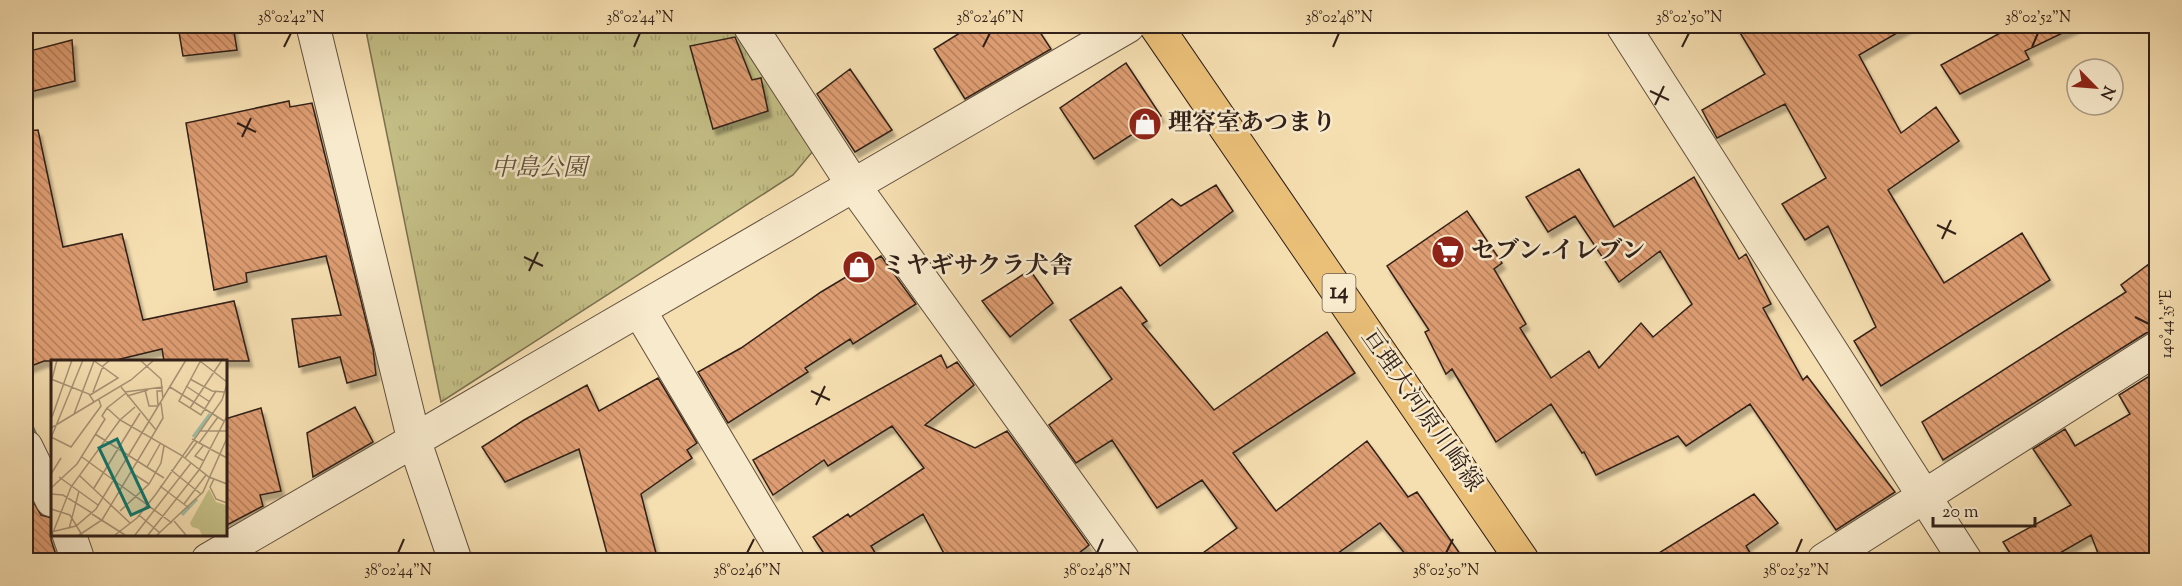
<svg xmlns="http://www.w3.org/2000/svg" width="2182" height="586" viewBox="0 0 2182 586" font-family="'Sorts Mill Goudy','Noto Serif JP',serif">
	<defs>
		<pattern id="grass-tufts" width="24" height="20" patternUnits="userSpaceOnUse" patternTransform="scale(1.5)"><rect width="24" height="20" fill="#c4bf86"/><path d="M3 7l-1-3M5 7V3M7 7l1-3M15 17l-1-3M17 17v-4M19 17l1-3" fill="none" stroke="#a9a473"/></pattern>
		<pattern id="building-back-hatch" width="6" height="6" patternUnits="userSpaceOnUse" patternTransform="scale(1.5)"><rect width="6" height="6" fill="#dd9c71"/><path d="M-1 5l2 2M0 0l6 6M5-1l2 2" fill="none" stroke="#b47f5c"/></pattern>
		<filter id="shadow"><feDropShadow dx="3.5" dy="6" stdDeviation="1.5" flood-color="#0004"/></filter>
	</defs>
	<rect width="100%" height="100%" fill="#f5deb0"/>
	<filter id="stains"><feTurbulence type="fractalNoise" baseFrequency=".00333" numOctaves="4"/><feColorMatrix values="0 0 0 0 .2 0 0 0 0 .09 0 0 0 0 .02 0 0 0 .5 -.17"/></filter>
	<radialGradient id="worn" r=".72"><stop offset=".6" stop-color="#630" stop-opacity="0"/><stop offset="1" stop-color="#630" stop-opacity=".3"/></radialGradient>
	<!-- grass -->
	<path fill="url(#grass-tufts)" stroke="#7a7050" stroke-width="1.5" d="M365 26H734L818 145 793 175 441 402Z"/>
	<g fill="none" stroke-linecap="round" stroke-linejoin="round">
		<!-- stream -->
		<path stroke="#727e6e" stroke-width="10" d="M26 421 36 443"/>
	</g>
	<!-- building -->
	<path fill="url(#building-back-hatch)" stroke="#312019" stroke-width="1.5" filter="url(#shadow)" d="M178 26H233L237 50 183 56Z
		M971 26H1036L1051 49 965 99 934 49Z
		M1736 26H1909L1859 55 1901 133 1936 107 1959 141 1888 190 1944 283 2022 233 2050 280 1881 386 1854 341 1876 327 1828 226 1805 240 1782 204 1826 178 1785 104 1717 138 1702 110 1765 74Z
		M2013 26H2077L2025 51 2029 59 1960 94 1941 65Z
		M735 37 752 80 761 78 768 111 713 129 690 46Z
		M72 40 75 81 26 93V52Z
		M1126 63 1161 116 1094 159 1060 108Z
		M850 69 892 130 855 152 817 94Z
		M289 101 290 107 312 103 373 349 376 375 347 383 340 357 299 367 292 319 341 315 326 256 246 273 247 282 214 290 186 123Z
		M38 130 63 247 122 234 143 320 234 301 249 361H164L162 349 112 361H44L26 368V131Z
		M1579 169 1614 227 1694 177 1739 259 1746 254 1771 304 1763 308 1803 380 1807 376 1895 492 1836 530 1750 404 1686 446 1678 436 1596 475 1584 452 1582 453 1551 404 1496 442 1452 369 1446 374 1425 332 1429 330 1387 266 1467 211 1502 263 1494 269 1526 324 1520 328 1551 378 1589 351 1599 368 1641 323 1653 337 1692 304 1660 251 1619 282 1575 216 1548 232 1526 197Z
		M1216 185 1233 211 1160 266 1135 226 1172 199 1181 206Z
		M881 256 916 304 853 344 850 339 805 368 808 372 728 423 698 372 741 348 821 292Z
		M2157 258V330L2146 333 1943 460 1922 422 2126 292 2121 285Z
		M1030 270 1053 303 1010 337 982 301Z
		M1121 287 1147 321 1142 324 1214 410 1327 332 1355 373 1233 453 1276 511 1367 441 1408 497 1417 492 1465 561H1411L1380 523 1327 561H1192L1237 528 1202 480 1157 508 1112 440 1076 463 1049 425 1112 379 1070 320Z
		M941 355 947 368 957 362 974 385 925 425 975 448 1007 431 1089 545 1069 561H948L923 514 871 546 880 561H829L813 537 848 514 850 517 924 468 892 426 828 466 824 460 773 495 753 460Z
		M2151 375 2157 389V561H2101L2091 535 2046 561H2015L2003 542 2071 505 2033 449 2065 429 2075 446 2130 414 2119 395Z
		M658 378 697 443 687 450 692 458 641 494 658 561H609L579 449 505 482 482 447 524 420 587 385 599 411Z
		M355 407 373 442 313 477 307 433Z
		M261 408 281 491 260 495 263 506 225 526V419Z
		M26 489 41 515 52 518 51 540 58 561H26Z
		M1754 494 1778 523 1746 546 1755 561H1646Z"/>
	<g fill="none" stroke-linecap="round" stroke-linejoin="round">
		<defs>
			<path id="minor" d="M313 26 414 440 455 560
				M750 26 854 186 1123 560
				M1623 26 1965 560
				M639 310 788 560
				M26 447 52 500
				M69 534 78 560
				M208 560 1128 26
				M1824 560 2156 349"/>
			<path id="primary" d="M1156 26 1522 560"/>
		</defs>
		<!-- minor casing -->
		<use href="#minor" stroke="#62503f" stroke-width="35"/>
		<!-- primary casing -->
		<use href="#primary" stroke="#312019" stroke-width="35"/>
		<!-- minor -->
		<use href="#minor" stroke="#f8eacc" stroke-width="33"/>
		<!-- primary -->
		<use href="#primary" stroke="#eabf78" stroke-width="33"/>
	</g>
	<!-- ticks -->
	<path fill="none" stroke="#312019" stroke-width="2" d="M284 47 291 33M634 47 640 33M983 47 990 33M1333 47 1339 33M1682 47 1689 33M2032 47 2038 33M1650 91 1669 100M1655 105 1664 86M237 123 256 132M242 137 251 118M1937 225 1956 234M1942 239 1951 220M524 257 543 266M529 271 538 252M2135 317 2149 324M811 391 830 400M816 405 825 386M398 553 404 539M747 553 754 539M1097 553 1103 539M1446 553 1453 539M1796 553 1802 539"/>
	<!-- icons -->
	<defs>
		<symbol id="shop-disc" viewBox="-11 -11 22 22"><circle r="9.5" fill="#8f2418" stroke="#f8eacc"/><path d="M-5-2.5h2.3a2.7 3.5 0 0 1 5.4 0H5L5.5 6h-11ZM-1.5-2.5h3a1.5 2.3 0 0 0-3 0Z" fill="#fff"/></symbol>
		<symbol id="supermarket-disc" viewBox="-11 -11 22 22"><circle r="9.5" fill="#8f2418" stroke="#f8eacc"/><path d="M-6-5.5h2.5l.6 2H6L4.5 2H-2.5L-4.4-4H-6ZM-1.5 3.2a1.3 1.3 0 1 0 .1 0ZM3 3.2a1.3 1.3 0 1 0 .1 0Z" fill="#fff"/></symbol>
	</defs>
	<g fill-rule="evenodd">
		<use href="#shop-disc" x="1126" y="105" width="38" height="38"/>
		<use href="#supermarket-disc" x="1429" y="233" width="38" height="38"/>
		<use href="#shop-disc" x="840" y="248" width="38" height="38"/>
	</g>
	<g text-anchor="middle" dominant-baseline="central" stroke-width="5" stroke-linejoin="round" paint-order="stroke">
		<!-- shield labels -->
		<rect fill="#f8eacc" stroke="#6d5d4f" stroke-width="1.5" x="1322.5" y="274" width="33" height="38" rx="4.5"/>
		<g font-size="22" font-weight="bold" fill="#312019">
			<text x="1339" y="293">14</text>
		</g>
		<!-- poi labels -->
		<g font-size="24" font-weight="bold" fill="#312019" stroke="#f8eacc" text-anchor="start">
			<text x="1168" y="124">理容室あつまり</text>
			<text x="1471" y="252">セブン-イレブン</text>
			<text x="882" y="267">ミヤギサクラ犬舎</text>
		</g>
		<!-- park labels -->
		<g font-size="24" font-style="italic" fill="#5d503a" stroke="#f8eacc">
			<text x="539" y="169">中島公園</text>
		</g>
		<!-- street labels -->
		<g font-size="24" fill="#312019" stroke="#f8eacc">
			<text transform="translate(1421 411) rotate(55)">亘理大河原川崎線</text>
		</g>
	</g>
	<!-- overview -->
	<g transform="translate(51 360)">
		<rect width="176" height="176" fill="#f5deb0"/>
		<path d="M158 129 165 142 175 145V175H151L148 169 141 167 139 163Z" fill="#c4bf86"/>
		<path fill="none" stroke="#9dbda6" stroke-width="3" d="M142 77 159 54M131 155 146 139"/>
		<path fill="none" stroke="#a79274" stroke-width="1.5" d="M89 0 110 19 112 39M150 0 128 41 150 55 165 31M149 1 176 22M0 19 38 34 43 42 80 20 103 0M139 19 161 31 173 32M0 23 6 0M135 26 159 42M119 27 173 61M94 30 98 46H106M42 32 52 6 59 0M74 32 112 27M39 35 67 18 42 0M76 36 97 30M107 46 106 31H111M56 48 69 60 130 95 158 117 176 124M139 48 171 0M23 54 43 1M1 57 21 0M0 68 43 42M105 70 112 58 110 43M148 71H176M44 74 113 118M0 77 20 87 50 46 48 40M0 78 32 0M141 79 176 98M148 83 167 57M152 86 144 96 153 101M31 97 121 163M134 98 146 82M96 107 109 84M120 110 150 134M81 113 98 124M0 114 10 98M29 116 79 163M8 117 47 145M163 119 159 127 165 139 176 143M109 126 138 148M0 128 26 104 54 59 51 56 56 48 75 33M43 128 89 53M0 134 12 135 41 153M133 144 155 115M0 149 19 155M69 151 98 124 110 103 113 86M41 154 74 175M19 155 31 175M88 155 109 173M123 161 135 175M18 169 28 131M0 172 25 166 45 149 135 0M1 175 20 127 69 60 84 47M28 175 51 160 105 70 70 27M64 175 86 158 105 134 171 40 176 24M84 175 140 103M97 175 148 110 176 56M106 175 152 132 176 78"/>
		<path fill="#0f766e" fill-opacity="0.15" stroke="#0f766e" stroke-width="3" d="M66 79 98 147 80 155 48 88Z"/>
		<rect width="176" height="176" fill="none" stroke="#312019" stroke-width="3"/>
	</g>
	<!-- margin -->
	<rect width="2182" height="586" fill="none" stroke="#f5deb0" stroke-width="66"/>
	<!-- north arrow -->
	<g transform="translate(2095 87) rotate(115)"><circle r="28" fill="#f8eacc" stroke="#a89984" stroke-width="1.5"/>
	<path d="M0-4.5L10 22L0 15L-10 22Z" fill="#8f2418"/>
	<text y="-9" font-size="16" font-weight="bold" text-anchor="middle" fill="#312019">N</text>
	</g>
	<!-- scale -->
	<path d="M1933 517v9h102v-9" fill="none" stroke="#312019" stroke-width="3"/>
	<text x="1942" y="517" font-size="18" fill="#312019" stroke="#f8eacc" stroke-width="4.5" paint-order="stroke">20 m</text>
	<rect x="33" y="33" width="2116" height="520" fill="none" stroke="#312019" stroke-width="2"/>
	<g font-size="15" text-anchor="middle" fill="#312019">
		<text x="291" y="22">38°02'42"N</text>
		<text x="640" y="22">38°02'44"N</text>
		<text x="990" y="22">38°02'46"N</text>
		<text x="1339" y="22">38°02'48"N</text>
		<text x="1689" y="22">38°02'50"N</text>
		<text x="2038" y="22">38°02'52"N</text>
		<text transform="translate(2166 324) rotate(-90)" y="5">140°44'35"E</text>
		<text x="398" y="575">38°02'44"N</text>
		<text x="747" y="575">38°02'46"N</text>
		<text x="1097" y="575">38°02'48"N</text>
		<text x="1446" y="575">38°02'50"N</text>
		<text x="1796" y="575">38°02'52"N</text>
	</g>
	<rect width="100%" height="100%" filter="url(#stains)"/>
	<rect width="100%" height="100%" fill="url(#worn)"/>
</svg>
